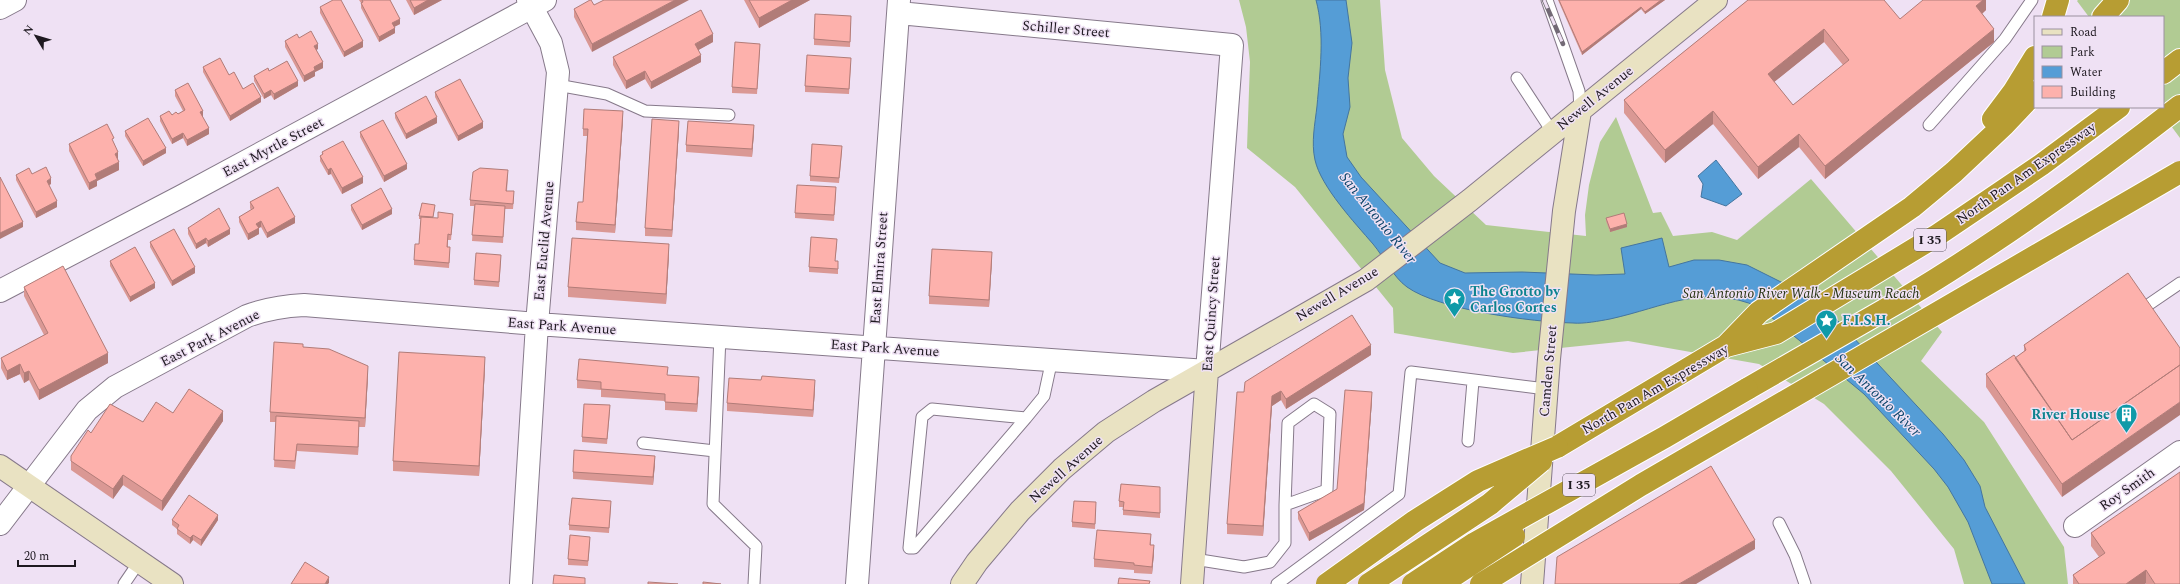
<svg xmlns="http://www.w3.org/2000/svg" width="2180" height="584" viewBox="0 0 2180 584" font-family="Spectral,serif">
	<rect width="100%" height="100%" fill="#efe1f4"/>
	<!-- green -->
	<path fill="#b1cb93" d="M1239 0H1380L1385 70 1402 138 1434 176 1486 225 1586 236 1585 215 1589 185 1600 142 1616 117 1653 213 1661 212 1673 236 1712 232 1737 240 1811 179 1942 332 1921 361 1984 422 2064 547 2068 584H1964L1954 549 1891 471 1824 404 1759 364 1628 341 1513 353 1394 333 1393 308 1295 187 1247 148 1250 62 1246 27Z
		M2078 0H2180V138L2157 107H2163V17H2089L2077 1Z"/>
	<!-- water -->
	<path fill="#559dd6" stroke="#44759f" d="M1316 0H1346L1352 43 1348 78 1350 107 1343 134 1347 157 1361 177 1440 263 1465 273 1522 272 1596 275 1625 274 1621 248 1662 238 1669 267 1694 260H1719L1747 265 1785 284 1838 321 1943 434 1964 460 1980 486 1985 507 2025 584H1992L1968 522 1948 487 1934 469 1864 394 1759 307C1703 283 1665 307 1610 319 1599 321 1584 324 1573 323 1532 322 1439 310 1407 287 1393 277 1384 257 1373 244 1355 223 1321 187 1315 160 1311 142 1315 124 1317 106 1320 72 1325 33 1316 0Z
		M1716 160 1742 194 1726 206 1701 197 1703 184 1698 176Z"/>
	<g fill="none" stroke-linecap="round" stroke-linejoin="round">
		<defs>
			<path id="lane" d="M1547 0 1579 91 1580 110
				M1517 78 1553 133
				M557 85 607 94 645 111 729 115
				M1929 125 2005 39 2032 0
				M2145 307 2180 283
				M720 336 713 504 756 546 754 584
				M1026 418 932 409 922 417 909 548H914L1026 418 1044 396 1052 359
				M1468 441 1473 381
				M643 443 715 451
				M1779 523 1795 555 1805 584
				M1194 559 1244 567 1270 562 1285 543V505L1288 423 1314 404 1330 414 1327 490 1285 505
				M124 584 139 562
				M1277 584 1399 494 1411 372 1546 389"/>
			<path id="street" d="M0 8 15 0
				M0 291 182 196 545 0
				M0 524 87 410 115 387 247 316C266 309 284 306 304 305L537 324 1207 371 1232 45 899 13
				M2075 526 2180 452
				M521 584 537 324 558 72 551 43 528 0
				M857 584 899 0"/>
			<path id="secondary" d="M0 466 172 584
				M962 584 977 562 1020 511 1062 469 1106 432 1154 401 1366 280 1470 200 1716 0
				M1192 584 1207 371
				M1532 584 1549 359 1564 211 1580 111"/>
			<path id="highway" d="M2053 17 2058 0
				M2103 17 2118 0
				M2163 73 2180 60
				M1993 119 2014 91 2035 57
				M1727 345 1759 312 1912 207 1954 172 2004 125 2035 92
				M1747 389C1800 358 1854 328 1907 297 2002 240 2093 174 2180 106
				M1557 447 1726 346 1776 333 1936 236 2041 165 2119 107"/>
		</defs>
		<!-- lane casing -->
		<use href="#lane" stroke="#86798a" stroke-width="13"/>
		<!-- street casing -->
		<use href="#street" stroke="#86798a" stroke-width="24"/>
		<!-- secondary casing -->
		<use href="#secondary" stroke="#86798a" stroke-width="24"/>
		<!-- highway casing -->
		<use href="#highway" stroke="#fff" stroke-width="24"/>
		<!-- lane -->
		<use href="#lane" stroke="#fff" stroke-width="11"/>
		<!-- street -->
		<use href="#street" stroke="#fff" stroke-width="22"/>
		<!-- secondary -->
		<use href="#secondary" stroke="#e9e2c2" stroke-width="22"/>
		<!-- highway -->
		<use href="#highway" stroke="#b79d33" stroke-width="22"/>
		<defs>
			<path id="rail" d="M1544 0 1563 44"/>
		</defs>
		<!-- rail casing -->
		<use href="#rail" stroke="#736a76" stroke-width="4.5"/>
		<!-- rail -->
		<use href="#rail" stroke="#efe1f4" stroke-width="3" stroke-dasharray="9" stroke-linecap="butt"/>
		<defs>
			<path id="highway-bridge" d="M1327 584 1415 521 1478 481 1557 447
				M1369 584 1490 504 1541 461
				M1413 584 1475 543 1665 437 1747 389
				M1441 584 1514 536
				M1481 584 1641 485 2180 172"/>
		</defs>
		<!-- highway-bridge casing -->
		<use href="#highway-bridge" stroke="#fff" stroke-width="24" stroke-linecap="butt"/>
		<!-- highway-bridge -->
		<use href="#highway-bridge" stroke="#b79d33" stroke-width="22"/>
	</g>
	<!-- wall -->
	<path fill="#da9894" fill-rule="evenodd" d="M359 0H390L400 24 394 27 395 33 379 42 361 8V3Z
		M406 0H442L414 15Z
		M744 0H810L759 28Z
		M1558 0H1665L1645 14 1641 9 1582 55Z
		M1748 0 1900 19 1986 0V10L1982 14 1994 42 1825 179 1799 147 1758 179 1713 124 1665 163 1624 113V100ZM1824 42 1843 65 1793 105 1774 82Z
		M594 5 592 52 574 17V9Z
		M320 7 363 47 344 57 320 13Z
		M851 22 850 47 814 45V39Z
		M299 38 318 49 316 50 323 68 315 72V76L304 82 285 47V41Z
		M713 42 698 50 701 62 651 89 645 79 626 89 613 65V57Z
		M760 49 757 94 732 93V87Z
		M851 63 849 94 805 92V86Z
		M203 67 229 75 243 89 261 102 230 121 203 72Z
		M269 71 298 86 274 100 271 95 264 99 254 81V76Z
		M175 90 203 116H202L209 134 187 146 183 138 172 144 160 121V116L178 114 183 111 175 96Z
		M435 92 483 128 458 141 435 97Z
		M395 113 437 123 406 139 395 118Z
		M623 119 615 233 576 230V222L583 202 587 136H583V129Z
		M679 129 672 237 645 236V228Z
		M125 131 166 153 143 166 125 136Z
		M360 132 407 169 384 182 360 137Z
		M754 132 752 157 686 152V145Z
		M114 143 118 160 119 170 97 181V186L89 190 69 151V144Z
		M842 151 839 183 810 181V176Z
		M322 152 363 183 342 194 331 174 328 175 320 161V156L322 155Z
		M32 174 51 184 49 185 57 207 36 218 16 180V175Z
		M508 175 507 191 514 197 513 209H505L503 243 472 241 474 206H470V200Z
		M836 193 834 221 795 218V213Z
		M250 202 295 223 267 238 261 227 259 228V234L248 240 239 222V217L251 210 250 208Z
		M351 205 392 214 362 230 351 210Z
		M435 207 433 218 453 219 451 240H448V247L450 252 449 268 414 265V260L419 244 421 219H419V216Z
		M1606 218 1627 227 1610 232 1606 221Z
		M188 228 230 234 208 247 206 243 196 249 188 234Z
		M150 242 195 273 172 286 150 247Z
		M837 245 835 261 838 266V274L809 272V267Z
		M669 254 666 304 568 297V287Z
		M992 260 989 307 929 304V296Z
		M110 261 155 288 130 302 110 266Z
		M501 261 499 287 474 285V280Z
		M2128 273 2062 497 1986 387V374L2015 358 2024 352V345Z
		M24 287 108 363 39 400 29 380 24 383 20 374 7 380 1 368V358L44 335 24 296Z
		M303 347 368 376 365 427H359L358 455 297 451 295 469 274 467 276 422H270V412Z
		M1371 355 1286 409 1281 400 1272 406 1263 536 1227 534V524L1244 392Z
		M485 367 479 476 393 471V461Z
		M668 375 699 385 697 412 665 410V401L601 397V390L577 388V380Z
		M815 388 813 417 727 411V403Z
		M1372 400 1364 510 1309 541 1298 519V512L1337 489Z
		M610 411 607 444 582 442V437Z
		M173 413 223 421 162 511 123 485 113 499 71 470V456L91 433 143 422Z
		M655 463 653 485 573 479V472Z
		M1160 487V518L1123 515V507H1119V501Z
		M611 506 609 533 569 530V525Z
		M1096 508 1095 529 1072 527V522Z
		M172 520H218L201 546 193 540 190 544 177 534V529L172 525Z
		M2091 533 2180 584H2146V583L2145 584H2073V575L2099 557 2091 546Z
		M590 542 588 566 568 565V559Z
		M1151 542V545L1154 553 1152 574 1134 573V570L1094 567V559Z"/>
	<!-- shaded-wall -->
	<path fill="#b17c78" d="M428 0H442L414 15V8Z
		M675 0H689L592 52V44Z
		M792 0H810L759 28V18Z
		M1661 0H1665L1645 14V12Z
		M1983 0H1986V10L1976 19V6Z
		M1641 7V9L1582 55V52Z
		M400 19V24L392 28V23Z
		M395 28V33L379 42V37Z
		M1824 29V42L1768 87V74Z
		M1994 29V42L1825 179V166Z
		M713 34V42L695 52V44Z
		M363 41V47L344 57V52Z
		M318 44V49L314 51V46Z
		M701 55V62L651 89V82Z
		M323 62V68L315 72V76L304 82V76L314 67Z
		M645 71V79L626 89V81Z
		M298 81V86L274 100V94Z
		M271 90V95L264 99V94Z
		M261 97V102L230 121V116Z
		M203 111V116L200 117V112Z
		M623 111V119L615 233V225Z
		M1713 111V124L1665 163V150Z
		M437 117V123L406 139V134Z
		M679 121V129L672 237V230Z
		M483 122V128L458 141V136Z
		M754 125V132L752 157V149Z
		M209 128V134L187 146V140Z
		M183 133V138L172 144V139Z
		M1799 134V147L1758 179V167Z
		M166 148V153L143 166V161Z
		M118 152V160L115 154Z
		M119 162V170L97 181V186L89 190V183L95 174Z
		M407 164V169L384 182V176Z
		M331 168V174L328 175V170Z
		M363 177V183L342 194V188Z
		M51 178V184L47 186V181Z
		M57 201V207L36 218V212Z
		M392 209V214L362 230V225Z
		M295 217V223L267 238V233Z
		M261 221V227L256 229V224Z
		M23 222V227L0 239V233Z
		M1627 224V227L1610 232V229Z
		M259 228V234L248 240V234Z
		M230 229V234L208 247V241Z
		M206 238V243L196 249V244Z
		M669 244V254L666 304V294Z
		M992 252V260L989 307V300Z
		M195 267V273L172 286V281Z
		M155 283V288L130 302V297Z
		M1371 345V355L1286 409V399Z
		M108 353V363L39 400V390Z
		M485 357V367L479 476V466Z
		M20 364V374L7 380V371Z
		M368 366V376L365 427V418Z
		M29 371V380L24 383V373Z
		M699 377V385L697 412V404Z
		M815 380V388L813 417V410Z
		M1281 391V400L1272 406 1263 536V526L1272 396Z
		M1372 392V400L1364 510 1309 541V533L1364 503Z
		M2180 402V415L2062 497V484Z
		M223 411V421L162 511V501Z
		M359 421V428L358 455V447Z
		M655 456V463L653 485V477Z
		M123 475V485L113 499V489Z
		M218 515V520L201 546V540Z
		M193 535V540L190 544V538Z
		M1755 540V549L1696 584H1679Z
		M1154 545V553L1152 574V567Z
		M2146 570V583L2145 584H2126Z
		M329 577V583L328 584H325Z"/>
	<!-- building -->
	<path fill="#fdb1ac" stroke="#b17c78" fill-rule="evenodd" d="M333 0H341L363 41 344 52 320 7Z
		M362 0H390L400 19 392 23 395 28 379 37 361 3 363 2Z
		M410 0H428L414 8Z
		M590 0H591L594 5 604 0H675L592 44 574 9Z
		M749 0H792L759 18Z
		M1559 0H1661L1645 12 1641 7 1582 52Z
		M1748 0H1884L1900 19 1923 0H1983L1976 6 1994 29 1825 166 1799 134 1758 167 1713 111 1665 150 1624 100ZM1824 29 1849 60 1793 105 1768 74Z
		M701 10 713 34 695 44 701 55 651 82 645 71 626 81 613 57Z
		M815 14 851 16 850 42 814 39Z
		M311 31 318 44 314 46 323 62 314 67 315 70 304 76 285 41 297 34 299 38Z
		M735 42 760 44 757 89 732 87Z
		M807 55 851 58 849 89 805 86Z
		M220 58 229 75 234 72 243 89 253 83 261 97 230 116 203 67Z
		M287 61 298 81 274 94 271 90 264 94 254 76 268 68 269 71Z
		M460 79 483 122 458 136 435 92Z
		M188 83 203 111 200 112 209 128 187 140 183 133 172 139 160 116 169 111 172 115 176 112 178 114 185 110 175 90Z
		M426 96 437 117 406 134 395 113Z
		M584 109 623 111 615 225 576 222 578 202H583L588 129H583Z
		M148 118 166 148 143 161 125 131Z
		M652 119 679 121 672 230 645 228Z
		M383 120 407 164 384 176 360 132Z
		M688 121 754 125 752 149 686 145Z
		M107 124 114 138 112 139 118 152 115 154 119 162 95 174 97 179 89 183 69 144Z
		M343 141 363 177 342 188 331 168 328 170 320 156 323 154 322 152Z
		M812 144 842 146 839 178 810 176Z
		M46 167 51 178 47 181 57 201 36 212 16 175 29 168 32 174Z
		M480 168 508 170 506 191H514L513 204 470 200 473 172Z
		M0 177 23 222 0 233Z
		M797 185 836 187 834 215 795 213Z
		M278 187 295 217 267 233 261 221 256 224 259 228 248 234 239 217 254 208 250 202Z
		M381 188 392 209 362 225 351 205Z
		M422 203 435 205 433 217 419 216Z
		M475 204 505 206 503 237 472 235Z
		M219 208 230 229 208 241 206 238 196 244 188 228Z
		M438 212 453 214 451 235 448 234 447 247H450L449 263 414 260 415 244H419L421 217 438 218Z
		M1624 213 1627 224 1610 229 1606 218Z
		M174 229 195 267 172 281 150 242Z
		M811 237 837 239 835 261H838V269L809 267Z
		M572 238 669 244 666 294 568 287Z
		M135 247 155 283 130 297 110 261Z
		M932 249 992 252 989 300 929 296Z
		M476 253 501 255 499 282 474 280Z
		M63 266 108 353 39 390 29 371 24 373 20 364 7 371 1 358 48 333 24 287Z
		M2128 273 2180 348V365L2072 440 2015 358 2026 350 2024 345Z
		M1352 315 1371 345 1286 399 1281 391 1272 396 1263 526 1227 524 1237 392H1244L1245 382Z
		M274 342 303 344V347L329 349 368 366 365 418 270 412Z
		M399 352 485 357 479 466 393 461Z
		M2014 355 2072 440 2180 365V402L2062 484 1986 374Z
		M579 359 668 367 667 375 699 377 697 404 665 402V394L601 389V382L577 380Z
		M762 376 815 380 813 410 727 403 729 378 761 380Z
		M189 389 223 411 162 501 123 475 113 489 71 461V456L88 430 91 433 110 404 143 422 156 402 173 413Z
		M1345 390 1372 392 1364 503 1309 533 1298 512 1337 489Z
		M584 404 610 405 607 439 582 437Z
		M276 416 359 421 358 447 297 444 295 461 274 460Z
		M574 450 655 456 653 477 573 472Z
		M1711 466 1755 540 1679 584H1555L1557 557Z
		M2180 472V584H2155L2146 570 2126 584H2079L2073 575 2105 553 2091 533Z
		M1121 484 1160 487V513L1123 510 1124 502 1119 501Z
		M189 495 218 515 201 540 193 535 190 538 177 529 179 525 172 520Z
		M572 498 611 501 609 528 569 525Z
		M1074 501 1096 502 1095 524 1072 522Z
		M1097 530 1151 534 1150 545H1154L1152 567 1134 565V563L1094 559Z
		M570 535 590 537 588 561 568 559Z
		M305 562 329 577 325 584H291Z
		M554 575 585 578V584H553Z
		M1119 578 1150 581 1149 584H1118Z
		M648 582 678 584H648Z
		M703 582 721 584H703Z"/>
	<!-- icons -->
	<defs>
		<symbol id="sight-pin" viewBox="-11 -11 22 30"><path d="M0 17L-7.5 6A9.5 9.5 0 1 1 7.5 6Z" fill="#0f9aa8" stroke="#efe1f4"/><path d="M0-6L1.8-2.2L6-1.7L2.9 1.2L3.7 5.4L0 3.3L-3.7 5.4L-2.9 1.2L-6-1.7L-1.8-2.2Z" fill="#fff"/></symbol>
		<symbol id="building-pin" viewBox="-11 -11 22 30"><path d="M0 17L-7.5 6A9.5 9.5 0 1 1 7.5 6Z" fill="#0f9aa8" stroke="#efe1f4"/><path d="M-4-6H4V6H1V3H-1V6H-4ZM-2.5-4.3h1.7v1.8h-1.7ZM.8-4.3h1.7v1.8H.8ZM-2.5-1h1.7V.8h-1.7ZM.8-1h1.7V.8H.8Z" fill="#fff"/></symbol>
	</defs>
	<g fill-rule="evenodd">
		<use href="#sight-pin" x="1442" y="286" width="25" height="34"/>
		<use href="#sight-pin" x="1814" y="308" width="25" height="34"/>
		<use href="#building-pin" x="2114" y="402" width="25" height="34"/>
	</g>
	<g text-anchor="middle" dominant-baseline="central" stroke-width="3" stroke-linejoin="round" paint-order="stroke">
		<!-- shield labels -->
		<g fill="#efe1f4" stroke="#5d5560" stroke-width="1">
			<rect x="1914" y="229" width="32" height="22" rx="3"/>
			<rect x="1563" y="474" width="32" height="22" rx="3"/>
		</g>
		<g font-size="13" font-weight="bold" fill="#1e1920">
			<text x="1930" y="240">I 35</text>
			<text x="1579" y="485">I 35</text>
		</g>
		<!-- street labels -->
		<g font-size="14" fill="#1e1920" stroke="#efe1f4">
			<text transform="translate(1066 29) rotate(5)">Schiller Street</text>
			<text transform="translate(1595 98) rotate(-39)">Newell Avenue</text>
			<text transform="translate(273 147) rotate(-28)">East Myrtle Street</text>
			<text transform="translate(2026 173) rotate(-35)">North Pan Am Expressway</text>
			<text transform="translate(544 241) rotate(-85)">East Euclid Avenue</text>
			<text transform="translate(879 268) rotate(-86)">East Elmira Street</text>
			<text transform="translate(1337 294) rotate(-31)">Newell Avenue</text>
			<text transform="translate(1211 314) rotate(-86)">East Quincy Street</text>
			<text transform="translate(562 326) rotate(4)">East Park Avenue</text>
			<text transform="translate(210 338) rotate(-27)">East Park Avenue</text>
			<text transform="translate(885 348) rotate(4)">East Park Avenue</text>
			<text transform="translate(1548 371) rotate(-85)">Camden Street</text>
			<text transform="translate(1655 389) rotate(-30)">North Pan Am Expressway</text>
			<text transform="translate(1066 469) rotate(-42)">Newell Avenue</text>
			<text transform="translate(2127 489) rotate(-35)">Roy Smith</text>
		</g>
		<!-- culture labels -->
		<g font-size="14" font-weight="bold" fill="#0d838f" stroke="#efe1f4" text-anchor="start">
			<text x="1470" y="291">The Grotto by<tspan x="1470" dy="16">Carlos Cortes</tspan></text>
			<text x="1842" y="320">F.I.S.H.</text>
			<text x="2110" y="414" text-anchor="end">River House</text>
		</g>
		<!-- park labels -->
		<g font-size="14" font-style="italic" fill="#283514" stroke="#efe1f4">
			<text x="1801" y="293">San Antonio River Walk - Museum Reach</text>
		</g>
		<!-- water labels -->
		<g font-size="15" font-style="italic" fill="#0d456b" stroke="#efe1f4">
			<text transform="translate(1378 218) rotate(51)">San Antonio River</text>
			<text transform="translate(1878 395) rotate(44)">San Antonio River</text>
		</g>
	</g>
	<!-- legend -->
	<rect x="2034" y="16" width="130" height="92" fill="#efe1f4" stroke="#9b919f"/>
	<rect x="2042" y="29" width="20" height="6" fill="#e9e2c2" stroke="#9b919f"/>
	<text x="2070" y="36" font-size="12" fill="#1e1920">Road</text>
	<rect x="2042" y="46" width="20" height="12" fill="#b1cb93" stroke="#9b919f"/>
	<text x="2070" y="56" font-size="12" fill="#1e1920">Park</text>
	<rect x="2042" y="66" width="20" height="12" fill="#559dd6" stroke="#9b919f"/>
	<text x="2070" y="76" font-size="12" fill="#1e1920">Water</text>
	<rect x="2042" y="86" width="20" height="12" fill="#fdb1ac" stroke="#9b919f"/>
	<text x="2070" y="96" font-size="12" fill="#1e1920">Building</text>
	<!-- north arrow -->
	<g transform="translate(36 36) rotate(308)" stroke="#efe1f4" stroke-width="3" paint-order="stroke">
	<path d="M0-3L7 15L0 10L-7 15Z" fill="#1e1920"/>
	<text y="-6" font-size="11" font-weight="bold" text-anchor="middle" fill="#1e1920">N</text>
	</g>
	<!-- scale -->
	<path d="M18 560v6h57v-6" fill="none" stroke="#1e1920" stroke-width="2"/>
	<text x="24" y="560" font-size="12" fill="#1e1920" stroke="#efe1f4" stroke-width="3" paint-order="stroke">20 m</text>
</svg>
